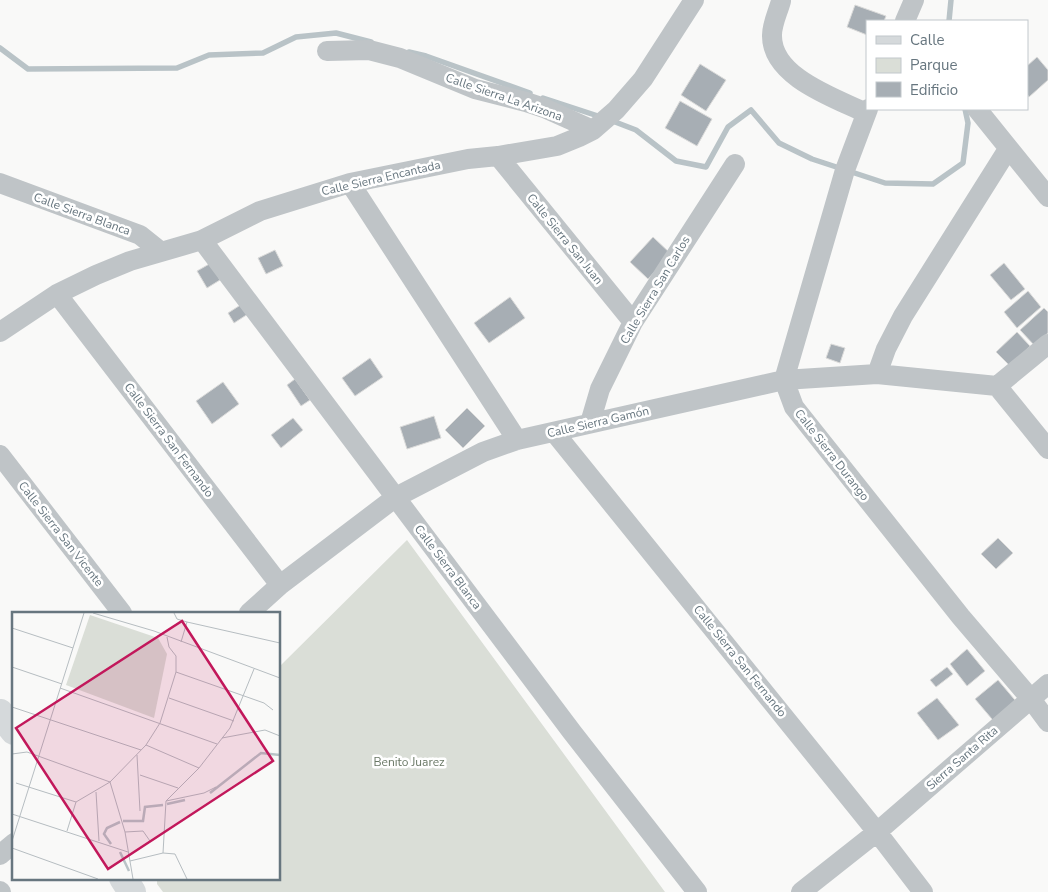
<svg xmlns="http://www.w3.org/2000/svg" width="1048" height="892" viewBox="0 0 1048 892" font-family="'Nunito Sans',sans-serif">
	<rect width="100%" height="100%" fill="#f9f9f8"/>
	<!-- green -->
	<path fill="#daded7" d="M407 540 665 892H163L157 884V878H279V667Z"/>
	<g fill="none" stroke-linecap="round" stroke-linejoin="round">
		<!-- stream -->
		<path stroke="#b9c3c7" stroke-width="5.5" d="M949 21 951 0
			M0 48 28 69 177 68 209 55 263 53 296 37 336 33 371 42
			M409 52 426 56 530 93
			M543 98 601 117
			M610 120 636 130 676 161 706 167 728 127 751 110 779 143 812 159 885 183 933 184 963 163 968 123 965 109"/>
	</g>
	<!-- building -->
	<path fill="#a7aeb4" stroke="#dbdbda" d="M855 5 886 16 884 21H867V35L847 27Z
		M1037 57 1048 70V80L1029 97 1027 94V66Z
		M700 64 726 80 706 111 681 95Z
		M680 101 712 119 697 146 665 128Z
		M653 237 671 254 648 279 630 262Z
		M275 250 283 266 266 274 258 258Z
		M211 263 220 280 207 288 197 271Z
		M1004 263 1025 289 1011 300 990 275Z
		M1028 291 1041 307 1017 328 1004 312Z
		M510 297 525 318 489 343 474 323Z
		M242 304 248 314 234 323 228 313Z
		M1044 308 1048 312V333L1034 345 1020 330Z
		M1017 332 1030 346 1010 366 996 352Z
		M831 344 845 348 840 363 826 358Z
		M370 358 383 377 355 396 342 378Z
		M295 379 310 400 301 406 287 385Z
		M223 382 239 404 212 424 196 401Z
		M467 408 485 426 463 448 445 430Z
		M434 416 441 438 407 449 400 427Z
		M293 418 303 430 281 448 271 435Z
		M998 538 1013 553 996 569 981 554Z
		M967 649 985 671 967 686 950 664Z
		M947 667 953 674 936 687 930 680Z
		M998 680 1020 706 997 725 975 699Z
		M937 698 959 725 938 740 917 713Z"/>
	<g fill="none" stroke-linecap="round" stroke-linejoin="round">
		<!-- street -->
		<path stroke="#bfc4c7" stroke-width="20" d="M781 1C778 12 772 24 772 35 771 77 835 98 866 113
			M905 21 914 0
			M327 51 369 50 400 58 475 89 526 102 544 108 593 130
			M868 109 845 170 784 380 794 407 961 617 1031 699 1048 722
			M977 109 1048 197
			M498 156 633 322
			M0 183 140 235 160 251
			M350 183 517 440
			M202 240 572 732 697 892
			M57 294 280 585
			M0 332 57 294 96 275 130 261 202 240 260 211 350 183 468 159 498 156 557 146 579 137 593 130 616 110 643 79 694 0
			M877 374 886 349 903 316 1008 149
			M997 386 1048 449
			M997 386 1048 344
			M590 423 600 389 633 322 735 164
			M554 432 877 832 923 892
			M0 455 122 613
			M249 613 280 585 396 497 483 452 517 440 784 380 877 374 997 386
			M0 855 14 843
			M0 891 1 892
			M801 892 877 832 1048 684"/>
		<!-- secondary -->
		<path stroke="#d5d9db" stroke-width="28" d="M0 713 14 731
			M123 878 132 892"/>
	</g>
	<g text-anchor="middle" dominant-baseline="central" stroke-width="5" stroke-linejoin="round" paint-order="stroke">
		<!-- street labels -->
		<g font-size="12" fill="#67767f" stroke="#fff">
			<text transform="translate(504 97) rotate(19)">Calle Sierra La Arizona</text>
			<text transform="translate(381 178) rotate(-13)">Calle Sierra Encantada</text>
			<text transform="translate(82 214) rotate(20)">Calle Sierra Blanca</text>
			<text transform="translate(565 239) rotate(51)">Calle Sierra San Juan</text>
			<text transform="translate(655 290) rotate(-59)">Calle Sierra San Carlos</text>
			<text transform="translate(598 422) rotate(-13)">Calle Sierra Gamón</text>
			<text transform="translate(169 440) rotate(53)">Calle Sierra San Fernando</text>
			<text transform="translate(832 455) rotate(52)">Calle Sierra Durango</text>
			<text transform="translate(61 534) rotate(52)">Calle Sierra San Vicente</text>
			<text transform="translate(448 567) rotate(53)">Calle Sierra Blanca</text>
			<text transform="translate(740 661) rotate(51)">Calle Sierra San Fernando</text>
			<text transform="translate(962 758) rotate(-41)">Sierra Santa Rita</text>
		</g>
		<!-- park labels -->
		<g font-size="12" fill="#6a7866" stroke="#fff">
			<text x="409" y="762">Benito Juarez</text>
		</g>
	</g>
	<!-- overview -->
	<g transform="translate(12 612)">
		<rect width="268" height="268" fill="#f9f9f8"/>
		<path d="M78 3 146 26 155 42 142 106 54 73Z" fill="#daded7"/>
		<path fill="none" stroke="#b9c3c7" stroke-width="2.5" d="M198 181 249 141 268 143M155 192 173 188M111 209H131L133 195 151 193M99 232 92 222 95 216 108 210M108 240 117 259"/>
		<path fill="none" stroke="#b6bdc1" stroke-width="1" d="M81 1 142 19 268 66M162 1 165 7 175 10 268 31M0 16 61 36M169 30 175 10M0 55 50 72M164 60 252 91 261 98M48 76 205 132M157 86 222 109M0 95 129 138M210 126 253 118 268 124M134 133 187 156M0 142 15 140 98 170 113 220 121 267M125 143 128 199M128 163 166 176M4 171 64 190M84 180 87 229M154 189 192 181 204 175M64 190 98 170 134 133 148 111 164 60V44L157 35 155 25M0 202 116 240M55 219 64 190M113 220 131 219 138 229M0 229 72 1M0 236 86 267M151 241 154 189 187 156 218 116 242 57M118 249 151 241 163 242 175 267"/>
		<path fill="#c2185b" fill-opacity="0.15" stroke="#c2185b" stroke-width="2.5" d="M170 9 261 149 96 257 4 116Z"/>
		<rect width="268" height="268" fill="none" stroke="#67767f" stroke-width="2.5"/>
	</g>
	<!-- legend -->
	<rect x="866" y="20" width="162" height="90" fill="#ffffff" stroke="#c2c8cc"/>
	<rect x="876" y="36" width="25" height="8" fill="#d5d9db" stroke="#c2c8cc"/>
	<text x="910" y="45" font-size="15" fill="#67767f">Calle</text>
	<rect x="876" y="58" width="25" height="15" fill="#daded7" stroke="#c2c8cc"/>
	<text x="910" y="70" font-size="15" fill="#67767f">Parque</text>
	<rect x="876" y="82" width="25" height="15" fill="#a7aeb4" stroke="#c2c8cc"/>
	<text x="910" y="95" font-size="15" fill="#67767f">Edificio</text>
</svg>
